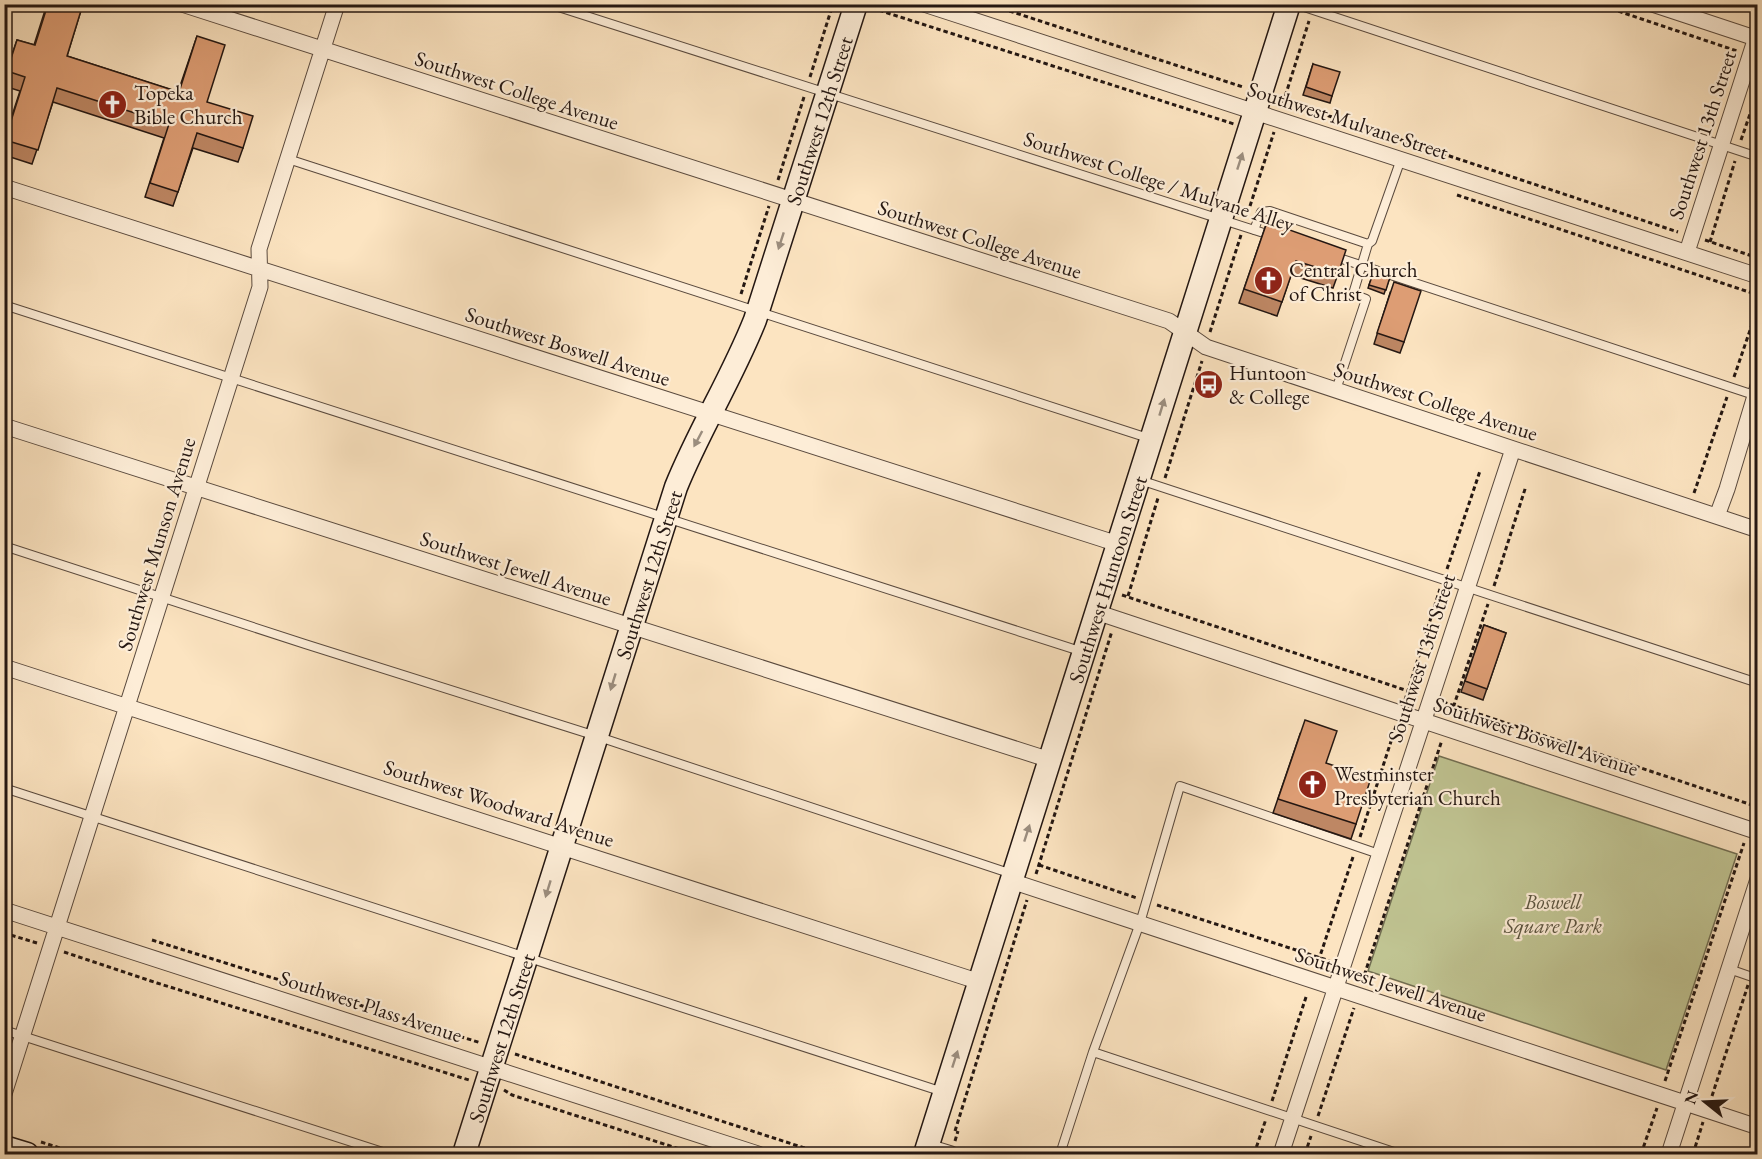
<svg xmlns="http://www.w3.org/2000/svg" width="1762" height="1159" viewBox="0 0 1762 1159" font-family="'EB Garamond',serif">
	<rect width="100%" height="100%" fill="#fce4c1"/>
	<filter id="stains"><feTurbulence type="fractalNoise" baseFrequency=".00333" numOctaves="4"/><feColorMatrix values="0 0 0 0 .2 0 0 0 0 .09 0 0 0 0 .02 0 0 0 .5 -.17"/></filter>
	<radialGradient id="worn" r=".72"><stop offset=".6" stop-color="#630" stop-opacity="0"/><stop offset="1" stop-color="#630" stop-opacity=".3"/></radialGradient>
	<!-- green -->
	<path fill="#c0c492" stroke="#726e52" stroke-width="1.5" d="M1439 756 1737 854 1666 1070 1368 971Z"/>
	<g fill="none" stroke-linecap="round" stroke-linejoin="round">
		<defs>
			<path id="lane" d="M549 4 1273 236
				M1295 4 1758 157
				M4 8 6 14 4 19
				M288 159 1148 438
				M1254 230 1261 212 1270 211 1368 244 1372 241 1401 159
				M1333 256 1757 396
				M4 305 1083 652
				M1336 390 1366 299 1353 294 1368 244
				M1140 480 1758 683
				M4 546 305 644 596 736 1012 874
				M4 788 943 1092
				M1729 969 1758 979
				M4 1030 389 1154
				M1093 1052 1400 1154
				M1060 1154 1093 1052 1140 923 1180 786 1379 854"/>
			<path id="street" d="M182 4 1169 321 1206 347 1758 530
				M924 4 1758 276
				M1652 4 1758 39
				M4 187 1118 544
				M1687 252 1758 31
				M4 426 1050 760
				M1717 516 1727 489 1758 386
				M1096 612 1758 832
				M4 667 980 982
				M1011 881 1758 1127
				M4 910 758 1154
				M4 1094 260 287 259 249 337 4
				M928 1147 951 1154
				M1281 1154 1513 449
				M1669 1154 1758 879"/>
			<g id="secondary">
				<path d="M4 1147 27 1154"/>
				<path id="s1" d="M464 1154 676 487C699 430 732 378 755 320L856 4"/>
				<path id="s2" d="M925 1154 1289 4"/>
			</g>
		</defs>
		<!-- lane casing -->
		<use href="#lane" stroke="#5a4a3e" stroke-width="10"/>
		<!-- street casing -->
		<use href="#street" stroke="#5a4a3e" stroke-width="17"/>
		<!-- secondary casing -->
		<use href="#secondary" stroke="#241712" stroke-width="25"/>
		<!-- path -->
		<path stroke="#241712" stroke-width="3" stroke-dasharray="4.5 3" stroke-linecap="butt" d="M988 4 1243 87
			M1597 4 1737 51
			M872 8 1234 124
			M810 77 833 4
			M1278 99 1678 232
			M1283 103 1309 21
			M1741 140 1758 91
			M778 180 804 97
			M1457 195 1758 295
			M1250 206 1274 132
			M1705 240 1758 258
			M1710 242 1735 161
			M741 294 769 206
			M1210 332 1241 235
			M1734 377 1758 307
			M1165 478 1202 361
			M1694 493 1727 397
			M1447 569 1480 471
			M1494 586 1526 486
			M1122 595 1417 694
			M1128 596 1158 498
			M1405 700 1440 589
			M1443 702 1758 807
			M1451 714 1488 604
			M1753 817 1758 803
			M1360 837 1396 726
			M1039 865 1137 898
			M1036 874 1112 631
			M1157 905 1330 961
			M4 933 37 943
			M152 940 481 1043
			M64 952 157 983 469 1080
			M1316 968 1353 857
			M1753 968 1758 955
			M1362 982 1442 740
			M515 1054 823 1154
			M1665 1081 1744 843
			M504 1090 512 1095 695 1154
			M1712 1096 1748 985
			M1272 1101 1307 994
			M1318 1116 1354 1008
			M955 1131 1027 900
			M955 1141 958 1131
			M41 1142 79 1154
			M1254 1154 1266 1119
			M1305 1154 1311 1136
			M1641 1154 1657 1108
			M1693 1154 1703 1122"/>
		<!-- lane -->
		<use href="#lane" stroke="#fdedd7" stroke-width="8"/>
		<!-- street -->
		<use href="#street" stroke="#fdedd7" stroke-width="15"/>
		<!-- secondary -->
		<use href="#secondary" stroke="#fdedd7" stroke-width="22"/>
	</g>
	<!-- wall -->
	<path fill="#be8764" stroke="#241712" stroke-width="1.5" d="M47 4H83L67 56 178 92 197 36 207 102 243 148 238 162 193 148 173 206 145 197 164 138 53 102 32 164 4 155V140L20 91 4 86V77L17 40 34 45Z
		M1313 64 1332 96 1330 103 1303 95Z
		M1267 222 1338 274 1333 288 1291 275 1277 316 1239 303Z
		M1374 271 1390 277 1384 294 1368 288Z
		M1390 293 1404 342 1400 353 1374 344Z
		M1484 625 1506 633 1483 700 1461 692Z
		M1300 734 1326 763 1356 824 1351 839 1273 813Z"/>
	<!-- building -->
	<path fill="#dd9d74" stroke="#241712" stroke-width="1.5" d="M48 4H83L67 56 179 92 197 36 225 45 207 102 253 116 243 148 197 133 178 192 150 183 169 124 57 88 38 150 5 140 25 77 7 71 17 40 35 45Z
		M1313 64 1340 72 1332 96 1306 87Z
		M1267 222 1346 250 1338 274 1296 261 1282 302 1244 289Z
		M1374 271 1390 277 1386 290 1369 285Z
		M1394 282 1421 291 1404 342 1377 333Z
		M1484 625 1506 633 1487 689 1465 681Z
		M1305 720 1337 731 1326 763 1371 778 1356 824 1278 799Z"/>
	<!-- one-way arrows -->
	<defs><path id="oneway-solid" d="M-6-.8H1V-3.2L6.5 0L1 3.2V.8H-6Z" transform="scale(1.5)"/></defs>
	<g fill="#9b8d7e">
		<use href="#oneway-solid" transform="translate(1240 161) rotate(-72)"/>
		<use href="#oneway-solid" transform="translate(781 241) rotate(108)"/>
		<use href="#oneway-solid" transform="translate(1162 407) rotate(-73)"/>
		<use href="#oneway-solid" transform="translate(698 439) rotate(118)"/>
		<use href="#oneway-solid" transform="translate(613 682) rotate(107)"/>
		<use href="#oneway-solid" transform="translate(1027 833) rotate(-72)"/>
		<use href="#oneway-solid" transform="translate(548 889) rotate(107)"/>
		<use href="#oneway-solid" transform="translate(955 1059) rotate(-72)"/>
	</g>
	<!-- icons -->
	<defs>
		<symbol id="church-disc" viewBox="-11 -11 22 22"><circle r="9.5" fill="#8f2418" stroke="#fdedd7"/><path d="M-1.2-6h2.4v3.5h3.3v2.4h-3.3V6h-2.4V-.1h-3.3v-2.4h3.3Z" fill="#fff"/></symbol>
		<symbol id="bus-disc" viewBox="-11 -11 22 22"><circle r="9.5" fill="#8f2418" stroke="#fdedd7"/><path d="M-5-6H5V4H4V6H2V4H-2V6H-4V4H-5ZM-3.5-4V0h7V-4ZM-3.5 1.2v1.5H-2V1.2ZM2 1.2v1.5H3.5V1.2Z" fill="#fff"/></symbol>
	</defs>
	<g fill-rule="evenodd">
		<use href="#church-disc" x="96" y="88" width="33" height="33"/>
		<use href="#church-disc" x="1252" y="264" width="33" height="33"/>
		<use href="#bus-disc" x="1192" y="368" width="33" height="33"/>
		<use href="#church-disc" x="1296" y="768" width="33" height="33"/>
	</g>
	<g text-anchor="middle" dominant-baseline="central" stroke-width="4.5" stroke-linejoin="round" paint-order="stroke">
		<!-- street labels -->
		<g font-size="21" fill="#241712" stroke="#fdedd7">
			<text transform="translate(517 90) rotate(18)">Southwest College Avenue</text>
			<text transform="translate(1348 120) rotate(18)">Southwest Mulvane Street</text>
			<text stroke="none"><textPath href="#s1" startOffset="1094">Southwest 12th Street</textPath></text>
			<text transform="translate(1702 135) rotate(-72)">Southwest 13th Street</text>
			<text transform="translate(1159 181) rotate(18)">Southwest College / Mulvane Alley</text>
			<text transform="translate(980 239) rotate(18)">Southwest College Avenue</text>
			<text transform="translate(568 346) rotate(18)">Southwest Boswell Avenue</text>
			<text transform="translate(1436 401) rotate(18)">Southwest College Avenue</text>
			<text transform="translate(156 544) rotate(-73)">Southwest Munson Avenue</text>
			<text transform="translate(516 568) rotate(18)">Southwest Jewell Avenue</text>
			<text stroke="none"><textPath href="#s1" startOffset="608">Southwest 12th Street</textPath></text>
			<text stroke="none"><textPath href="#s2" startOffset="603">Southwest Huntoon Street</textPath></text>
			<text transform="translate(1421 658) rotate(-72)">Southwest 13th Street</text>
			<text transform="translate(1536 736) rotate(18)">Southwest Boswell Avenue</text>
			<text transform="translate(499 803) rotate(18)">Southwest Woodward Avenue</text>
			<text transform="translate(1391 984) rotate(18)">Southwest Jewell Avenue</text>
			<text transform="translate(371 1006) rotate(18)">Southwest Plass Avenue</text>
			<text stroke="none"><textPath href="#s1" startOffset="122">Southwest 12th Street</textPath></text>
		</g>
		<!-- poi labels -->
		<g font-size="21" fill="#241712" stroke="#fdedd7" text-anchor="start">
			<text x="134" y="92">Topeka<tspan x="134" dy="24">Bible Church</tspan></text>
			<text x="1289" y="269">Central Church<tspan x="1289" dy="24">of Christ</tspan></text>
			<text x="1229" y="372">Huntoon<tspan x="1229" dy="24">&amp; College</tspan></text>
			<text x="1334" y="773">Westminster<tspan x="1334" dy="24">Presbyterian Church</tspan></text>
		</g>
		<!-- park labels -->
		<g font-size="21" font-style="italic" fill="#5b543f" stroke="#fdedd7">
			<text x="1553" y="901">Boswell<tspan x="1553" dy="24">Square Park</tspan></text>
		</g>
	</g>
	<!-- margin -->
	<rect width="1762" height="1159" fill="none" stroke="#fce4c1" stroke-width="24"/>
	<rect x="6" y="6" width="1750" height="1147" fill="none" stroke="#241712" stroke-width="3"/>
	<rect x="12" y="12" width="1738" height="1135" fill="none" stroke="#241712" stroke-width="1.5"/>
	<!-- north arrow -->
	<g transform="translate(1705 1102) rotate(288)" stroke="#fdedd7" stroke-width="4.5" paint-order="stroke">
	<path d="M0-4.5L10 22L0 15L-10 22Z" fill="#241712"/>
	<text y="-9" font-size="16" font-weight="bold" text-anchor="middle" fill="#241712">N</text>
	</g>
	<rect width="100%" height="100%" filter="url(#stains)"/>
	<rect width="100%" height="100%" fill="url(#worn)"/>
</svg>
